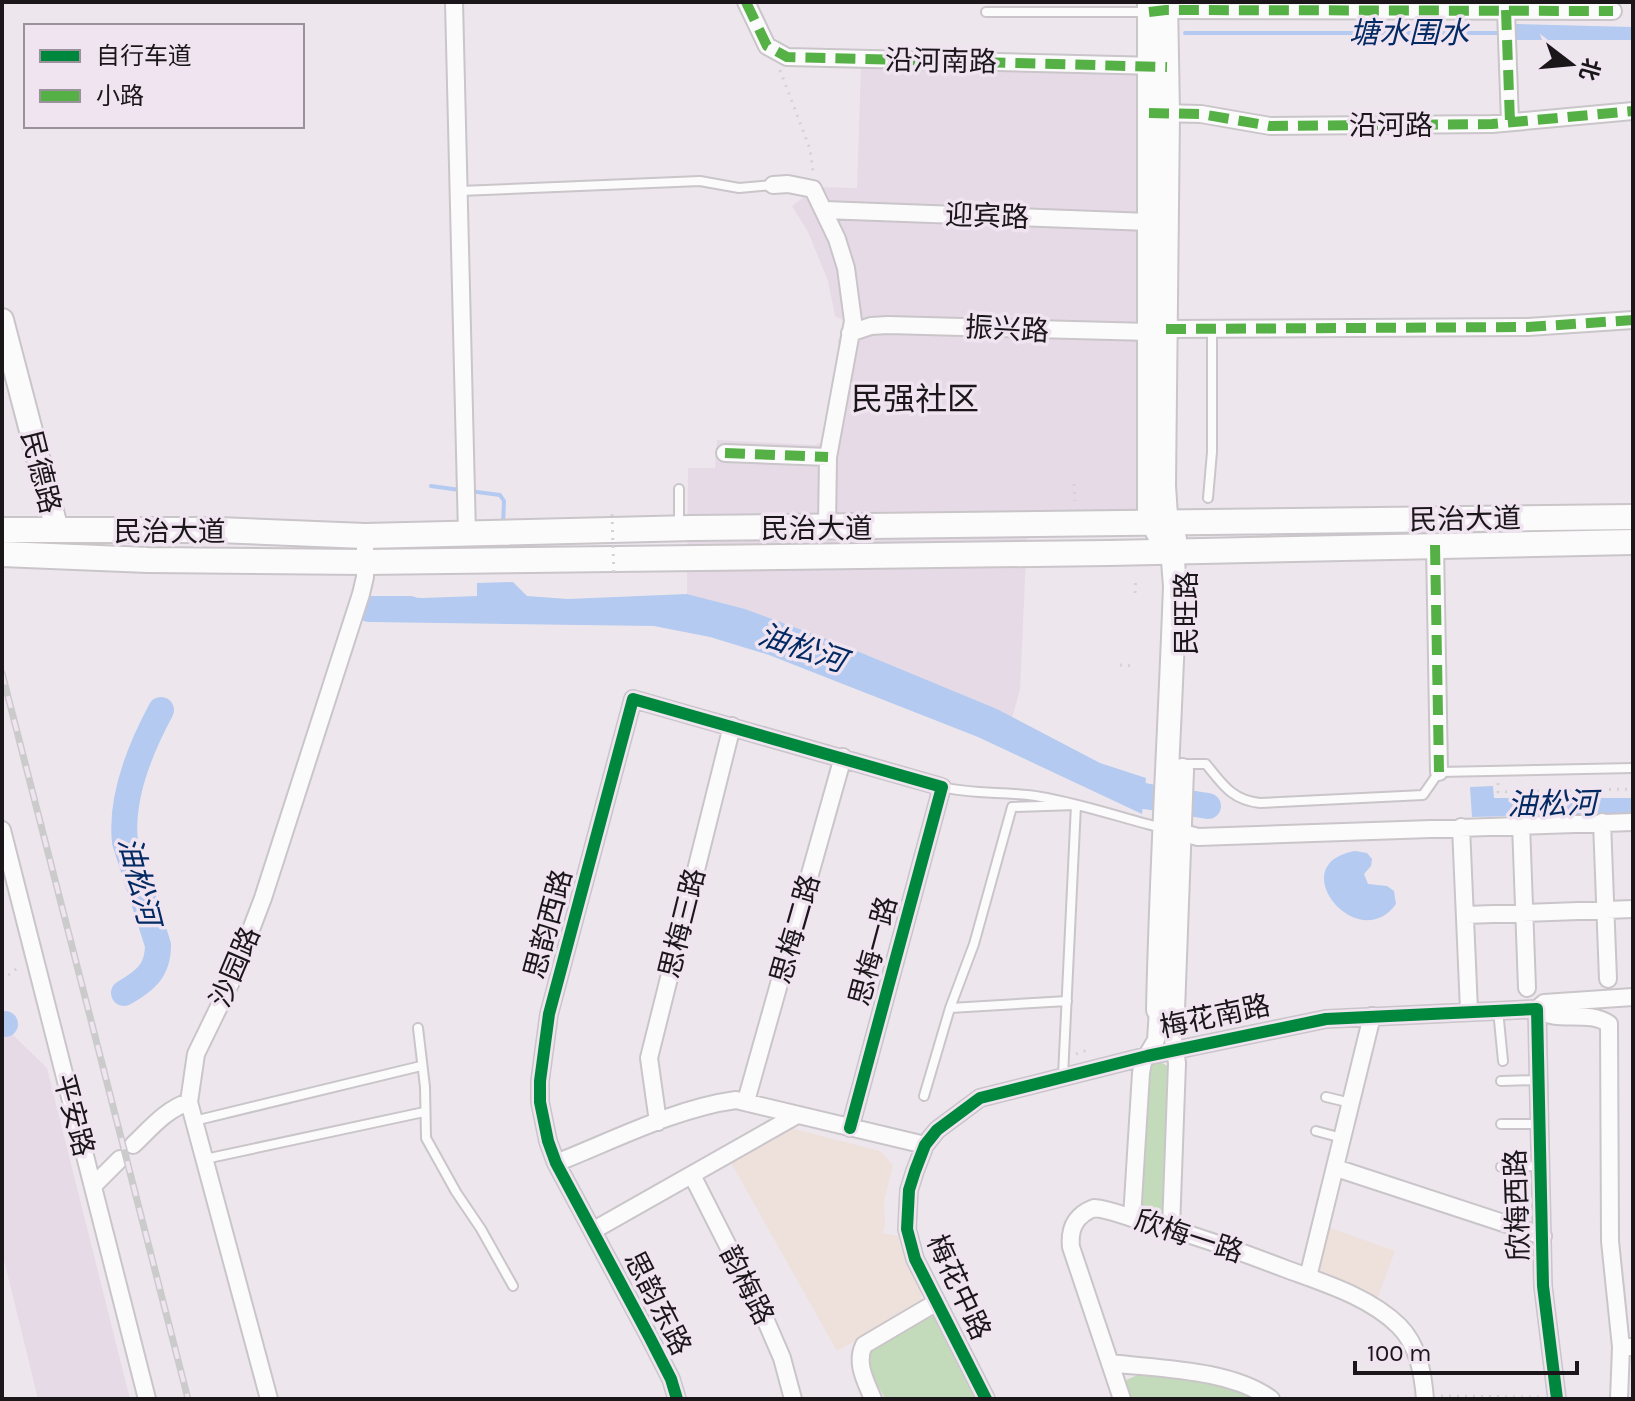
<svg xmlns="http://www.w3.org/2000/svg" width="1635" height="1401" viewBox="0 0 1635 1401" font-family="Karla,'Noto Sans SC',sans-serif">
	<rect width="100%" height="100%" fill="#ede7ed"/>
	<!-- built -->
	<path fill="#e6dae6" d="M861 66 1143 73 1145 519 1028 514 1020 690 1012 718 997 709 840 644 745 609 687 594 688 468H715L717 440 814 445 823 442 838 362V340L845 321 835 316 828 281 808 232 792 206 817 187 857 188Z
		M11 1033 47 1068 130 1399H38L2 1252V1034Z"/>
	<!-- education -->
	<path fill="#eee0db" d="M790 1128 880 1151 893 1165 884 1202 885 1225 882 1233 898 1236 905 1260 920 1291 922 1304 837 1351 730 1161Z
		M1328 1227 1395 1251 1377 1299 1316 1272Z"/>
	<!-- green -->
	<path fill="#c3dbba" d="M1159 1061 1169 1067 1170 1073 1165 1210 1163 1214 1156 1216 1140 1212 1148 1067Z
		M933 1316 938 1319 976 1399H885L871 1372 868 1354 875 1342Z
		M1142 1373 1230 1386 1260 1399H1130L1124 1381Z"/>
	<!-- water -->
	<path fill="#b4caf0" d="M1515 24 1633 27V40H1514Z
		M513 582 527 596 568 599 687 594 745 609 840 644 997 709 1100 763 1146 778 1142 814 978 737 769 655 710 637 654 626 371 622 378 596 422 598 477 596V583Z
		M1493 786 1494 798H1633V813L1472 817 1470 787Z
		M1355 851 1367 853 1372 859 1371 866 1364 874 1368 884 1387 886 1394 891 1396 904C1358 957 1281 864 1355 851Z"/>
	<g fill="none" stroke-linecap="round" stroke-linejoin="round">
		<!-- stream -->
		<path stroke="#b4caf0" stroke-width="4" d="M1185 33H1503
			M431 486 460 490
			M469 491 500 495 504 501 503 525"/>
		<!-- river -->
		<path stroke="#b4caf0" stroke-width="26" d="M369 609H410
			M1111 781 1144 796 1208 806
			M124 993C145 981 158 971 158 945L125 842C120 797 140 749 161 710
			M2 1024H5"/>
		<defs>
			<path id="lane" d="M986 12H1149
				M460 191 700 181 739 188 773 185
				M679 489V525
				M1208 498 1212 452V329
				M1182 764H1206C1223 785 1232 800 1260 803L1423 795 1439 772 1633 768
				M942 787C975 795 1008 791 1041 797 1082 804 1122 818 1162 828
				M950 1008 1067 1001
				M1498 1010 1503 1061
				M418 1028 425 1087 426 1138 456 1192 481 1229 513 1286
				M1501 1081 1538 1080
				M924 1096 950 1008 974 944 1012 807 1076 805 1063 1076
				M1326 1097 1351 1103
				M194 1121 421 1066
				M1501 1124H1539
				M1316 1131 1342 1138
				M205 1159 424 1112
				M1501 1167 1539 1166"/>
			<path id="street" d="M454 2 467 534
				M746 2 767 46 787 57 1158 66
				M1158 10 1613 11
				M1506 10 1510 122
				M1159 113 1201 114 1270 126 1492 124 1633 111
				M773 185 788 184 813 189 837 239 846 268 853 321 828 457 827 528
				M824 210 1149 222
				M850 333 871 326 888 325 1150 332 1166 329 1528 327 1633 320
				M725 453 828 457
				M1435 545 1439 772
				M1602 822 1608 979
				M1521 824 1527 988
				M1461 827 1469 1010
				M2 830 147 1399
				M1172 830 1198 837 1633 822
				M1466 915 1633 909
				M1633 997 1544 1003 1537 1009C1557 1024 1588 1009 1609 1024L1610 1241 1621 1347H1633
				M746 1101 843 757
				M658 1122 649 1058 732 726
				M133 1145C150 1129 166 1109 189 1102
				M556 1163C612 1141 676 1108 736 1100L925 1145
				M1336 1168 1543 1236
				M692 1175 766 1321 782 1358 793 1399
				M93 1186 120 1159
				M1132 1218 1141 1073 1143 1062 1156 1040 1158 1010
				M1171 1228 1177 1063 1172 1033 1173 1010
				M594 1230 797 1115
				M1308 1277 1372 1016
				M1110 1363C1159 1369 1230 1369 1271 1399
				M269 1399 189 1102 196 1054 231 982 263 898 361 594 365 577V536
				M677 1399 671 1379 650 1338 556 1163 548 1141 540 1102V1081L549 1014 633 699 942 787 850 1128
				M873 1399C866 1382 855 1363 864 1345L937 1302
				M986 1399 915 1259 907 1229 909 1190 915 1171 925 1145 937 1130 980 1098 1147 1056 1326 1019 1537 1009 1543 1286 1557 1399
				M1122 1399 1071 1247C1069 1228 1076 1215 1094 1208 1108 1209 1122 1215 1135 1219 1187 1232 1236 1250 1286 1269 1324 1283 1370 1297 1399 1326 1418 1345 1423 1373 1425 1399
				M1619 1399 1621 1347"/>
			<path id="secondary" d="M1149 2V512L1155 528 1173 561 1175 586C1170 727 1161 868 1158 1010
				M1166 2 1168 113 1164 486 1166 515 1175 539
				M2 320 57 530
				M1173 1010 1182 770"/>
			<path id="primary" d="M2 530H218L365 536 692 528 1633 517
				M2 554 148 560 365 562 1109 553 1633 542"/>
		</defs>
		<!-- lane casing -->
		<use href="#lane" stroke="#c9c5c9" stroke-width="12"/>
		<!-- street casing -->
		<use href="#street" stroke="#c9c5c9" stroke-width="20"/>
		<!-- secondary casing -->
		<use href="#secondary" stroke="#c9c5c9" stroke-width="26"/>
		<!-- primary casing -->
		<use href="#primary" stroke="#c9c5c9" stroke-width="28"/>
		<!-- path -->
		<path stroke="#d4d3d4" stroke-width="3" stroke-dasharray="2 6" stroke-linecap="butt" d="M780 70 810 149 813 172
			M1074 484 1075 501
			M1135 593 1136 577
			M1120 665 1133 666
			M1498 783V792L1633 789
			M2 980 20 966
			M1076 1054 1090 1049
			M1441 1396 1541 1397"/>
		<!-- lane -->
		<use href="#lane" stroke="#fcfbfc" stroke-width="8"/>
		<!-- street -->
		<use href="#street" stroke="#fcfbfc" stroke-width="16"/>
		<!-- secondary -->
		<use href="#secondary" stroke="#fcfbfc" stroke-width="22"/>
		<!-- primary -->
		<use href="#primary" stroke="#fcfbfc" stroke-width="24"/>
		<defs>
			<path id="rail" d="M2 673 188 1399"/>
		</defs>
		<!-- rail casing -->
		<use href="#rail" stroke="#cccbcc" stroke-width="7"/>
		<!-- rail -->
		<use href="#rail" stroke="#efe4f0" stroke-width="4" stroke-dasharray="12" stroke-linecap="butt"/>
		<!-- path-bridge -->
		<path stroke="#d4d3d4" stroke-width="3" stroke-dasharray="2 6" stroke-linecap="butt" d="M612 514 614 578"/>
		<!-- quiet -->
		<path stroke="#55b145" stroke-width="10" stroke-dasharray="20 10" stroke-linecap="butt" d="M746 2 767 46 787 57 1167 67
			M1506 10 1510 122
			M1149 12 1166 10 1613 11
			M1149 113 1201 114 1270 126 1492 124 1633 111
			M1166 329 1528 327 1633 320
			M725 453 828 457
			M1435 545 1439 772"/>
		<defs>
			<path id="cycleway" d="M677 1399 671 1379 650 1338 556 1163 548 1141 540 1102V1081L549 1014 633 699 942 787 850 1128
				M986 1399 915 1259 907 1229 909 1190 915 1171 925 1145 937 1130 980 1098 1147 1056 1326 1019 1537 1009 1543 1286 1557 1399"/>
		</defs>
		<!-- cycleway casing -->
		<use href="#cycleway" stroke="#efe4f0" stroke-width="17"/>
		<!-- cycleway -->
		<use href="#cycleway" stroke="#00873e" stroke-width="12"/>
	</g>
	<g text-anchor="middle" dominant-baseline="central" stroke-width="7" stroke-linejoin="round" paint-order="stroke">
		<!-- street labels -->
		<g font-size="28" fill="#1a161a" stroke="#efe4f0">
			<text transform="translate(941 61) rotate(1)">沿河南路</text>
			<text x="1391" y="125">沿河路</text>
			<text transform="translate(987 216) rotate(2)">迎宾路</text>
			<text transform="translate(1007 329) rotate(3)">振兴路</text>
			<text transform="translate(41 472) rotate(76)">民德路</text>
			<text transform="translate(1465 519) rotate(-1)">民治大道</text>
			<text x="817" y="528">民治大道</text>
			<text x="170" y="531">民治大道</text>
			<text transform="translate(1186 613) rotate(-90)">民旺路</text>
			<text transform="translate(682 923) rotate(-76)">思梅三路</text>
			<text transform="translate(548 924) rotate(-75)">思韵西路</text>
			<text transform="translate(795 929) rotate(-74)">思梅二路</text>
			<text transform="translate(873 951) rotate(-75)">思梅一路</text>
			<text transform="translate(235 967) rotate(-67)">沙园路</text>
			<text transform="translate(1215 1016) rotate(-12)">梅花南路</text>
			<text transform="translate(74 1115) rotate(75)">平安路</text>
			<text transform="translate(1517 1205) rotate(-92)">欣梅西路</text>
			<text transform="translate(1189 1236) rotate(18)">欣梅一路</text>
			<text transform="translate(747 1285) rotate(63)">韵梅路</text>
			<text transform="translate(959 1287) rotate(65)">梅花中路</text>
			<text transform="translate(658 1303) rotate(63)">思韵东路</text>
		</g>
		<!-- water labels -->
		<g font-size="30" font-style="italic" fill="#032a62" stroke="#efe4f0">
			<text x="1409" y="33">塘水围水</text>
			<text transform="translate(802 648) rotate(19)">油松河</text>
			<text transform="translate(1552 804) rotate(-1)">油松河</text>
			<text transform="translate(139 881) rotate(76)">油松河</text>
		</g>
		<!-- quarter labels -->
		<g font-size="32" fill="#1a161a" stroke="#efe4f0">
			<text x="915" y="399">民强社区</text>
		</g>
	</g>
	<!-- border -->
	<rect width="1635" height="1401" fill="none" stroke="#1a161a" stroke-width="8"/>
	<!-- legend -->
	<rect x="24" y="24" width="280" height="104" fill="#efe4f0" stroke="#9a929a" stroke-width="2"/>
	<rect x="40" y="50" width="40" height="12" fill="#00873e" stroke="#9a929a" stroke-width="2"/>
	<text x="96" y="64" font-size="24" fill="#1a161a">自行车道</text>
	<rect x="40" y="90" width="40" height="12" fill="#55b145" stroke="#9a929a" stroke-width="2"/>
	<text x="96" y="104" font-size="24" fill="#1a161a">小路</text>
	<!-- north arrow -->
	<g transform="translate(1571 64) rotate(106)" stroke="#efe4f0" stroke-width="6" paint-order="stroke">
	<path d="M0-6L14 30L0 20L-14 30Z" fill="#1a161a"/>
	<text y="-12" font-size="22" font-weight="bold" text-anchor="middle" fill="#1a161a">北</text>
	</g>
	<!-- scale -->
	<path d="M1355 1361v12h222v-12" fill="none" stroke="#1a161a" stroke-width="4"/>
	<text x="1367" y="1361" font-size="24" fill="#1a161a" stroke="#efe4f0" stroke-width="6" paint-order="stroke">100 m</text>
</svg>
